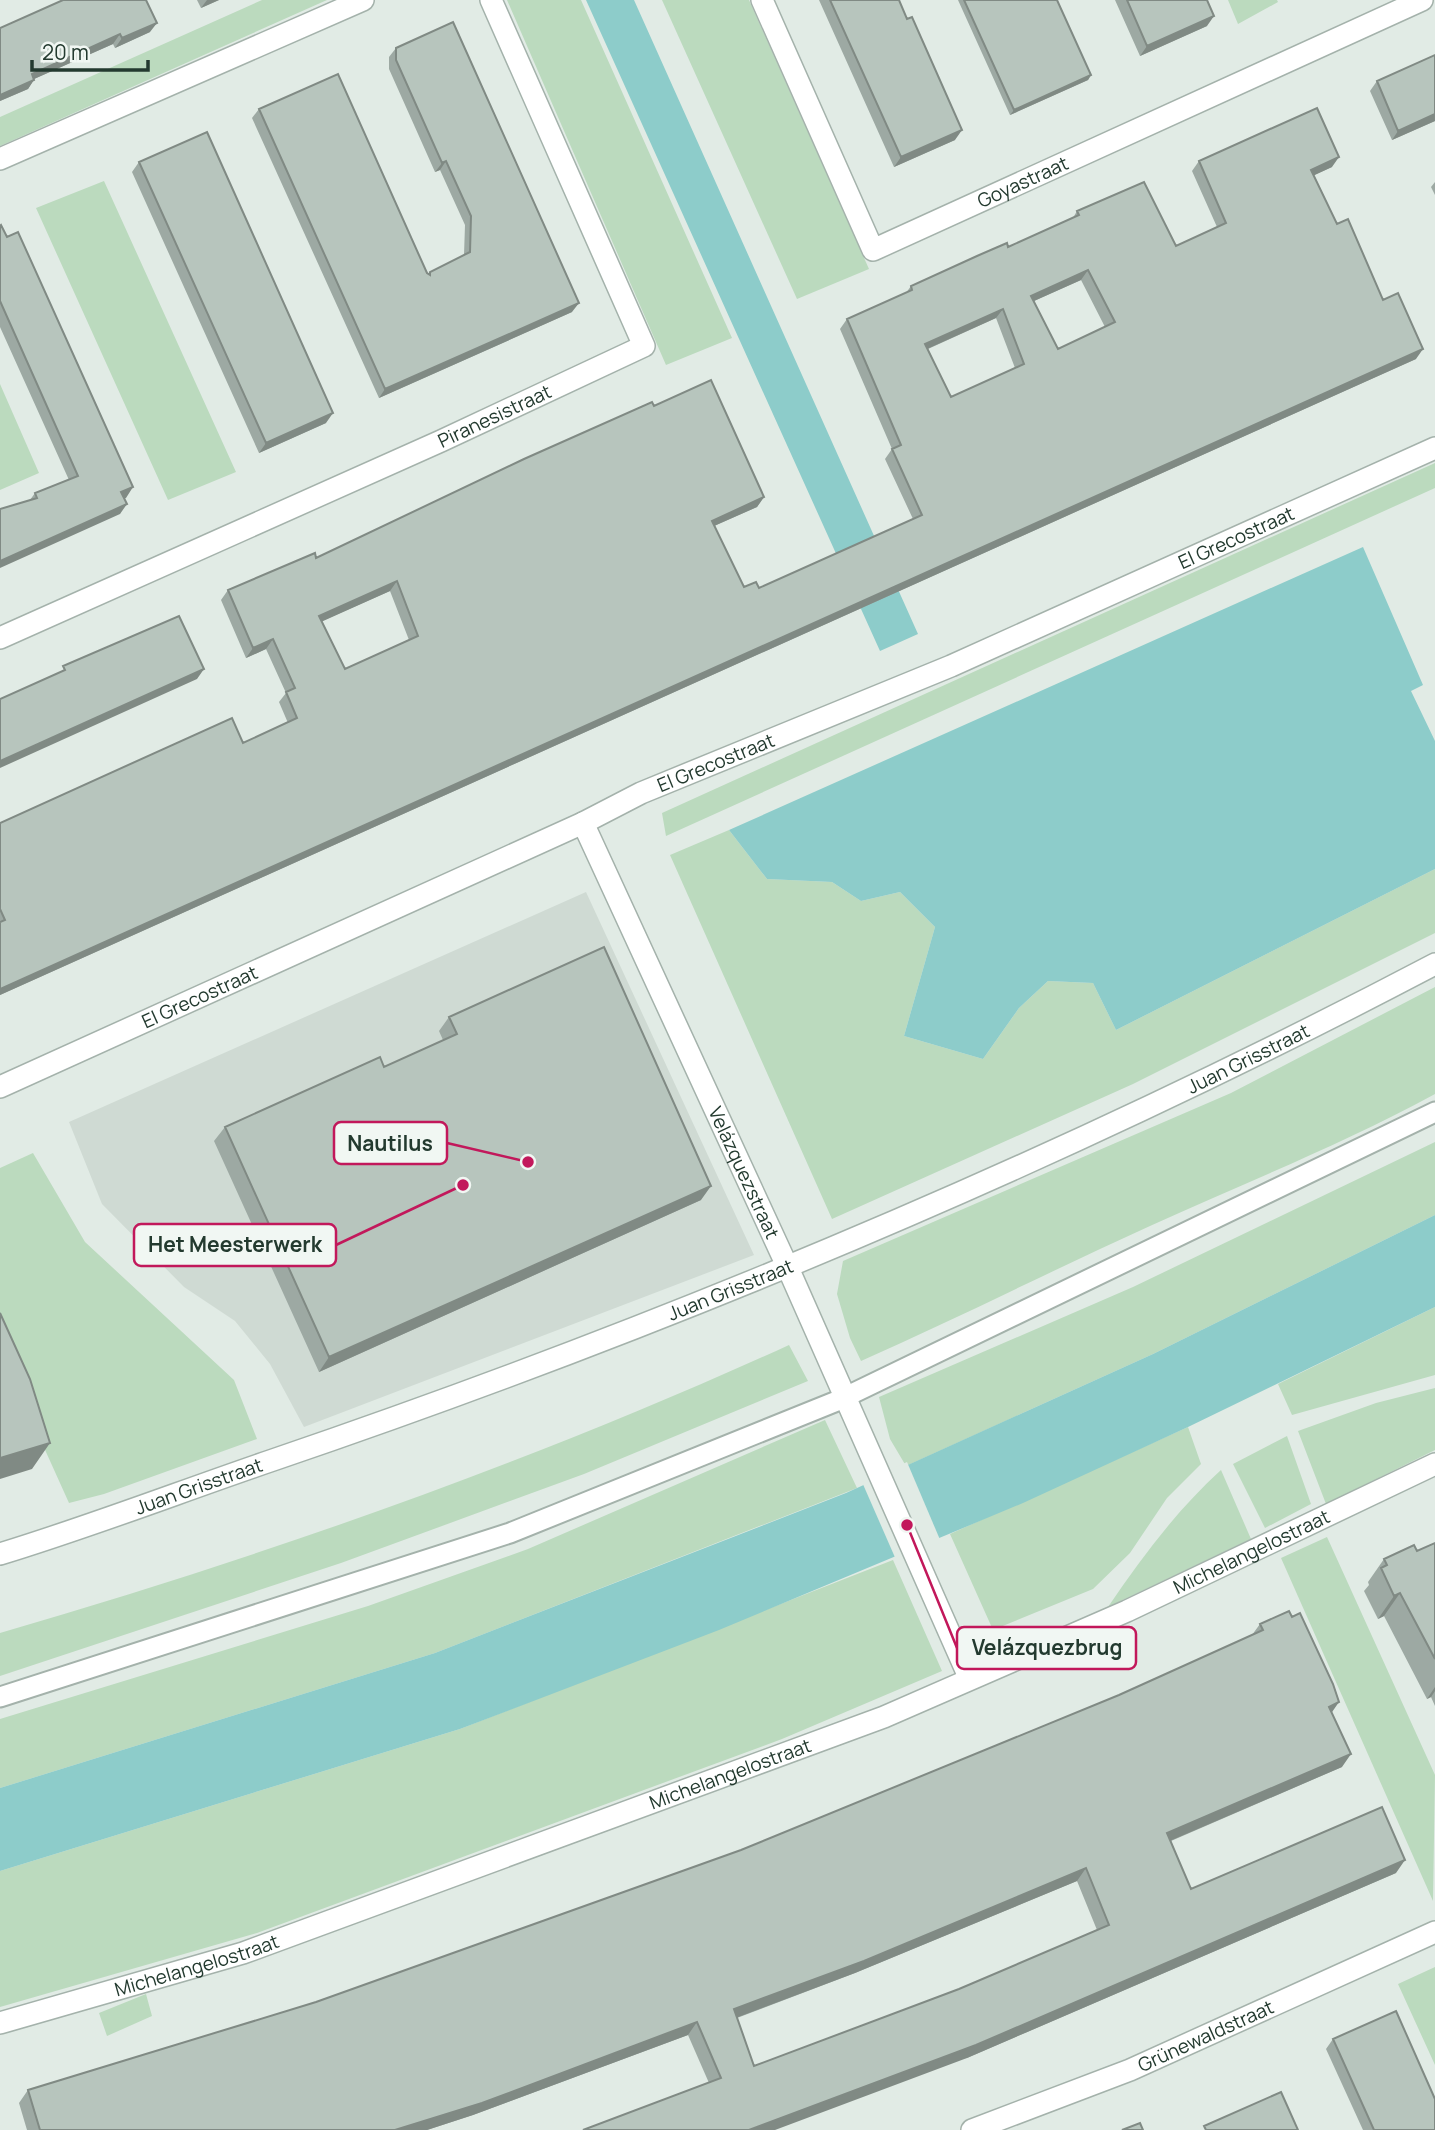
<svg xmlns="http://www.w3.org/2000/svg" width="1435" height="2130" viewBox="0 0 1435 2130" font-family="Manrope,sans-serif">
	<rect width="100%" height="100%" fill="#e1ebe5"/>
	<!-- built -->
	<path fill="#cfdad3" d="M586 892 754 1255 304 1427 270 1364 235 1321 184 1287 102 1204 69 1122Z"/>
	<!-- green -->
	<path fill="#bbdabe" d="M262 0H327L0 146V117Z
		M507 0H581L732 338 666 365Z
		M662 0H749L869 269 797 299Z
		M1228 0H1277L1278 2 1238 24Z
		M104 181 236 472 168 500 36 208Z
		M0 384 39 473 0 490Z
		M1435 463V488L666 836 662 813Z
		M729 830 767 879 832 882 861 901 900 892 935 927 904 1036 983 1059 1019 1008 1048 981 1093 983 1116 1030 1435 869V933L1133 1084 832 1219 670 855Z
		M1435 987V1094C1341 1145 1247 1182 1150 1226 1053 1270 958 1318 861 1361L850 1338 837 1294 843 1261 1231 1093Z
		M1435 1142V1215L1153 1354 906 1466 890 1439 879 1397 1133 1287Z
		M33 1153 85 1242 234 1380 257 1439 104 1494 69 1503 0 1350V1168Z
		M1435 1307V1375L1292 1415 1278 1384Z
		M789 1345 808 1381 584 1474 341 1563 0 1676V1633C268 1555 535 1461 789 1345Z
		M1435 1388V1450L1326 1504 1298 1431 1376 1403Z
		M825 1420 857 1488 435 1653 0 1788V1719L368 1606 528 1549Z
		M1188 1427 1201 1464 1167 1498 1130 1553 1093 1589 993 1630 950 1534Z
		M1287 1436 1311 1504 1265 1528 1233 1464Z
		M1221 1470 1251 1539 1108 1607C1142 1557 1177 1510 1221 1470Z
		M1327 1537 1435 1775 1433 1901 1281 1558Z
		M893 1560 942 1671 782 1739 257 1933 0 2007V1871L460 1729Z
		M1435 1967V2065L1398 1984Z
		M146 1994 152 2016 107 2036 99 2013Z"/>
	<!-- water -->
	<path fill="#8dccca" d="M586 0H634L918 634 880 651Z
		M1363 547 1423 685 1411 691 1435 741V869L1116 1030 1093 983 1048 981 1019 1008 983 1059 904 1036 935 927 900 892 861 901 832 882 767 879 729 830Z
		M1435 1215V1307L1188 1427 1023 1503 719 1630 460 1729 0 1871V1788L435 1653 846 1493 1153 1354Z"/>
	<!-- pier -->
	<path fill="#e1ebe5" d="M907 1462 941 1542 897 1562 862 1482Z"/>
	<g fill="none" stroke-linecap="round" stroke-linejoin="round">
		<defs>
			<path id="service" d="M0 1697 510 1533 837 1401 1435 1112"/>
			<g id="minor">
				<path id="s1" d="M762 0 873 250 1422 0"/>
				<path d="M0 159 363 0"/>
				<path id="s2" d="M0 638 441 441 644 346 491 0"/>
				<path id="s3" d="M583 823 788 1268 969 1677"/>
				<path id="s4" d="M0 1087 583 823 641 793 951 666 1435 448"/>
				<path id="s5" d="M0 1554C92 1526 182 1491 273 1460 672 1324 1062 1160 1435 964"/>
				<path id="s6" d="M0 2023 243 1953 884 1717 1127 1611 1435 1464"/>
				<path id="s7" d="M972 2130 1130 2070 1435 1932"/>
			</g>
		</defs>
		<!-- service casing -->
		<use href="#service" stroke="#a4b2ab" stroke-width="23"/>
		<!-- minor casing -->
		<use href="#minor" stroke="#a4b2ab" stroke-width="24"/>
		<!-- service -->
		<use href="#service" stroke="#fff" stroke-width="19"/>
		<!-- minor -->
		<use href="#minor" stroke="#fff" stroke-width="21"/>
	</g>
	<!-- wall -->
	<path fill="#9da9a3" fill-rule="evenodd" d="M197 0H219L201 8Z
		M819 0H899L955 140 894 167Z
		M958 0H1057L1091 75 1088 80 1010 115Z
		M1115 0H1207V26L1140 56Z
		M0 28 150 32 115 48 113 44 34 79 28 89 0 101Z
		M396 48 572 312 379 398 252 118 259 109 429 274 430 272 464 255 465 225 440 170 435 172 389 69V57Z
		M1435 55V121L1392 140 1370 91 1377 81Z
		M1199 161 1332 167 1314 175 1337 224 1383 300 1416 359 0 995V823L243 743 288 723 279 702 286 693 266 649 246 658 221 600 228 590 316 558 654 406 764 497 757 507 714 526 744 587 759 588 913 519 885 459 892 449 840 329 847 319 906 293 911 286 1008 247 1073 218 1077 211 1176 246 1217 227 1192 171ZM1081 280 1105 327 1058 349 1034 301ZM996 318 1015 368 951 397 928 349ZM390 591 409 640 345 669 322 621Z
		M139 162 326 423 259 453 132 172Z
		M1435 182V195L1431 187Z
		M0 226 126 498H124L120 514 30 500 35 493 69 480 0 327Z
		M449 1017 701 1200 319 1372 214 1141 225 1127 384 1067 443 1040 439 1031Z
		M1435 1543V1706L1431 1697 1427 1699 1384 1616 1378 1619 1364 1591 1369 1585 1368 1582 1384 1559 1417 1551Z
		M1260 1624 1332 1713 1342 1767 1171 1841 1191 1889 1396 1873 967 2058 709 2083 688 2035 473 2115 427 2130H27L19 2103 28 2090 316 2002 741 1850 1119 1695 1252 1635ZM1077 1881 1097 1930 959 1989 754 2066 737 2018 855 1973Z
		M1333 2039 1435 2130H1363L1326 2049Z"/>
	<!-- shaded-wall -->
	<path fill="#808a84" d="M207 0H219L201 8Z
		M1214 16 1207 26 1140 56 1147 46Z
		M157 23 150 32 115 48 122 38Z
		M120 34 113 44 25 83 32 74Z
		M1091 75 1088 80 1010 115 1014 110Z
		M34 80 28 89 0 101V95Z
		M1435 114V121L1392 140 1398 131Z
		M962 130 955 140 894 167 901 157Z
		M1339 157 1332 167 1304 180 1311 170Z
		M446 161 440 170 435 172 442 163Z
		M1088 270 1081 280 1025 305 1031 296Z
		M579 303 572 312 379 398 385 389Z
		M1003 309 996 318 918 353 925 344Z
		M1423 349 1416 359 0 995V989Z
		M333 413 326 423 259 453 266 443Z
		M133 487 126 498 114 502 121 492Z
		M764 497 757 507 705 530 712 521Z
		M127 504 120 514 0 568V561Z
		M397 581 390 591 312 626 319 616Z
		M273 639 266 649 246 658 253 648Z
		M204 669 197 679 0 768V761Z
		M711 1186 701 1200 319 1372 329 1357Z
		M50 1443 32 1469 0 1479V1458Z
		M1400 1593 1384 1616 1378 1619 1394 1596Z
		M1435 1687V1691L1431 1697 1427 1699Z
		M1339 1702 1330 1715 1329 1707Z
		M1351 1754 1342 1767 1158 1846 1167 1833Z
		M1405 1860 1396 1873 967 2058 775 2130H749Z
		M1086 1868 1077 1881 855 1973 725 2022 734 2009Z
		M697 2022 688 2035 473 2115 427 2130H395Z"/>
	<!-- building -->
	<path fill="#b7c5bd" stroke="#808a84" stroke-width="2" fill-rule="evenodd" d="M63 0H146L157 23 122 38 120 34 32 74 34 80 0 95V28Z
		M830 0H899L907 19 912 17 962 130 901 157Z
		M964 0H1057L1091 75 1014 110Z
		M1127 0H1207L1214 16 1147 46Z
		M453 22 579 303 385 389 259 109 338 74 427 273 430 275V272L470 252 471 216 446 161 442 163 396 60V48Z
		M1435 55V114L1398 131 1377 81Z
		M1317 108 1339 157 1311 170 1337 224 1348 219 1383 300 1398 293 1423 349 0 989V922L5 920 0 909V823L232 718 243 743 297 718 286 692 295 688 273 639 253 648 228 590 315 553 316 558 524 459 652 402 654 406 711 380 764 497 712 521 744 587 756 582 759 588 922 515 892 449 901 445 847 319 912 290 911 286 977 256 1007 243 1008 247 1079 215 1077 211 1144 182 1176 246 1226 223 1199 161ZM1088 270 1115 322 1058 349 1031 296ZM1003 309 1024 364 951 397 925 344ZM397 581 418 636 345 669 319 616Z
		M207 132 333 413 266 443 139 162Z
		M1 225 7 237 18 232 133 487 121 492 127 504 0 561V509L37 498 35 493 78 476 0 301V226Z
		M179 616 204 669 0 761V699L65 670 63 666Z
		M604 947 711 1186 329 1357 225 1127 380 1057 384 1067 457 1034 449 1017Z
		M0 1313 30 1379 50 1443 0 1458Z
		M1435 1543V1659L1400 1593 1394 1596 1381 1568 1387 1565 1384 1559 1414 1545 1417 1551Z
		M1289 1611 1292 1617 1300 1613 1333 1684 1339 1702 1329 1707 1351 1754 1167 1833 1191 1889 1382 1807 1405 1860 976 2045 749 2130H583L721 2078 697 2022 482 2103 395 2130H40L28 2090 316 2002 741 1850 1119 1695 1263 1630 1260 1624ZM1086 1868 1109 1925 959 1989 754 2066 734 2009 864 1961Z
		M1396 2011 1435 2099V2130H1374L1333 2039Z
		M1281 2092 1298 2130H1206L1204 2126Z
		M1140 2123 1143 2130H1122Z"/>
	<g text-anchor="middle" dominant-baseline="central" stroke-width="5" stroke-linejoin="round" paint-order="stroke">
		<!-- street labels -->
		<g font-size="19" fill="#233a2f" stroke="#f1f7f3">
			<text stroke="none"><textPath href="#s1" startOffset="438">Goyastraat</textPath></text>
			<text stroke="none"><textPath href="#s2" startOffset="542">Piranesistraat</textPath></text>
			<text stroke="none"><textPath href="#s4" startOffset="1353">El Grecostraat</textPath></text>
			<text stroke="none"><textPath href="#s4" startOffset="786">El Grecostraat</textPath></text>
			<text stroke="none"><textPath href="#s4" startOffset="219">El Grecostraat</textPath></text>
			<text stroke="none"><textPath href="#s5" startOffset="1344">Juan Grisstraat</textPath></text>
			<text stroke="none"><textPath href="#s3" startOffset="385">Velázquezstraat</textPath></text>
			<text stroke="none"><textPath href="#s5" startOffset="777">Juan Grisstraat</textPath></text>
			<text stroke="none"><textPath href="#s5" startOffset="210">Juan Grisstraat</textPath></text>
			<text stroke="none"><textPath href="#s6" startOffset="1339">Michelangelostraat</textPath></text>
			<text stroke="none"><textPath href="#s6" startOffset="772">Michelangelostraat</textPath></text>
			<text stroke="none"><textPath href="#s6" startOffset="205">Michelangelostraat</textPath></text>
			<text stroke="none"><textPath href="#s7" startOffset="252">Grünewaldstraat</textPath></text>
		</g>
	</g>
	<!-- callouts -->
	<path fill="none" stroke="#c2185b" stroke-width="2.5" d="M528 1162L447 1143M463 1185L336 1245M907 1525L957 1648"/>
	<g fill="#c2185b" stroke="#f1f7f3" stroke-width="2.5">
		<circle cx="528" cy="1162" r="7"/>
		<circle cx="463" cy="1185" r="7"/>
		<circle cx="907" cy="1525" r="7"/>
	</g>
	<g fill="#f1f7f3" stroke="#c2185b" stroke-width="2.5">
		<rect x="334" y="1122" width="113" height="42" rx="7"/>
		<rect x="134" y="1224" width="202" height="42" rx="7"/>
		<rect x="957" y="1627" width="179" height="42" rx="7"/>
	</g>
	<g font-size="21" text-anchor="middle" font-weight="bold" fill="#233a2f">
		<text x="390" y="1151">Nautilus</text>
		<text x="235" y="1252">Het Meesterwerk</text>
		<text x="1047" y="1655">Velázquezbrug</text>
	</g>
	<!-- scale -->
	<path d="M32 60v10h116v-10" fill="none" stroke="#233a2f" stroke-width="3.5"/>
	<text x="42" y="60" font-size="21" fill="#233a2f" stroke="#f1f7f3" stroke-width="5" paint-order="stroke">20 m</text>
</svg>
